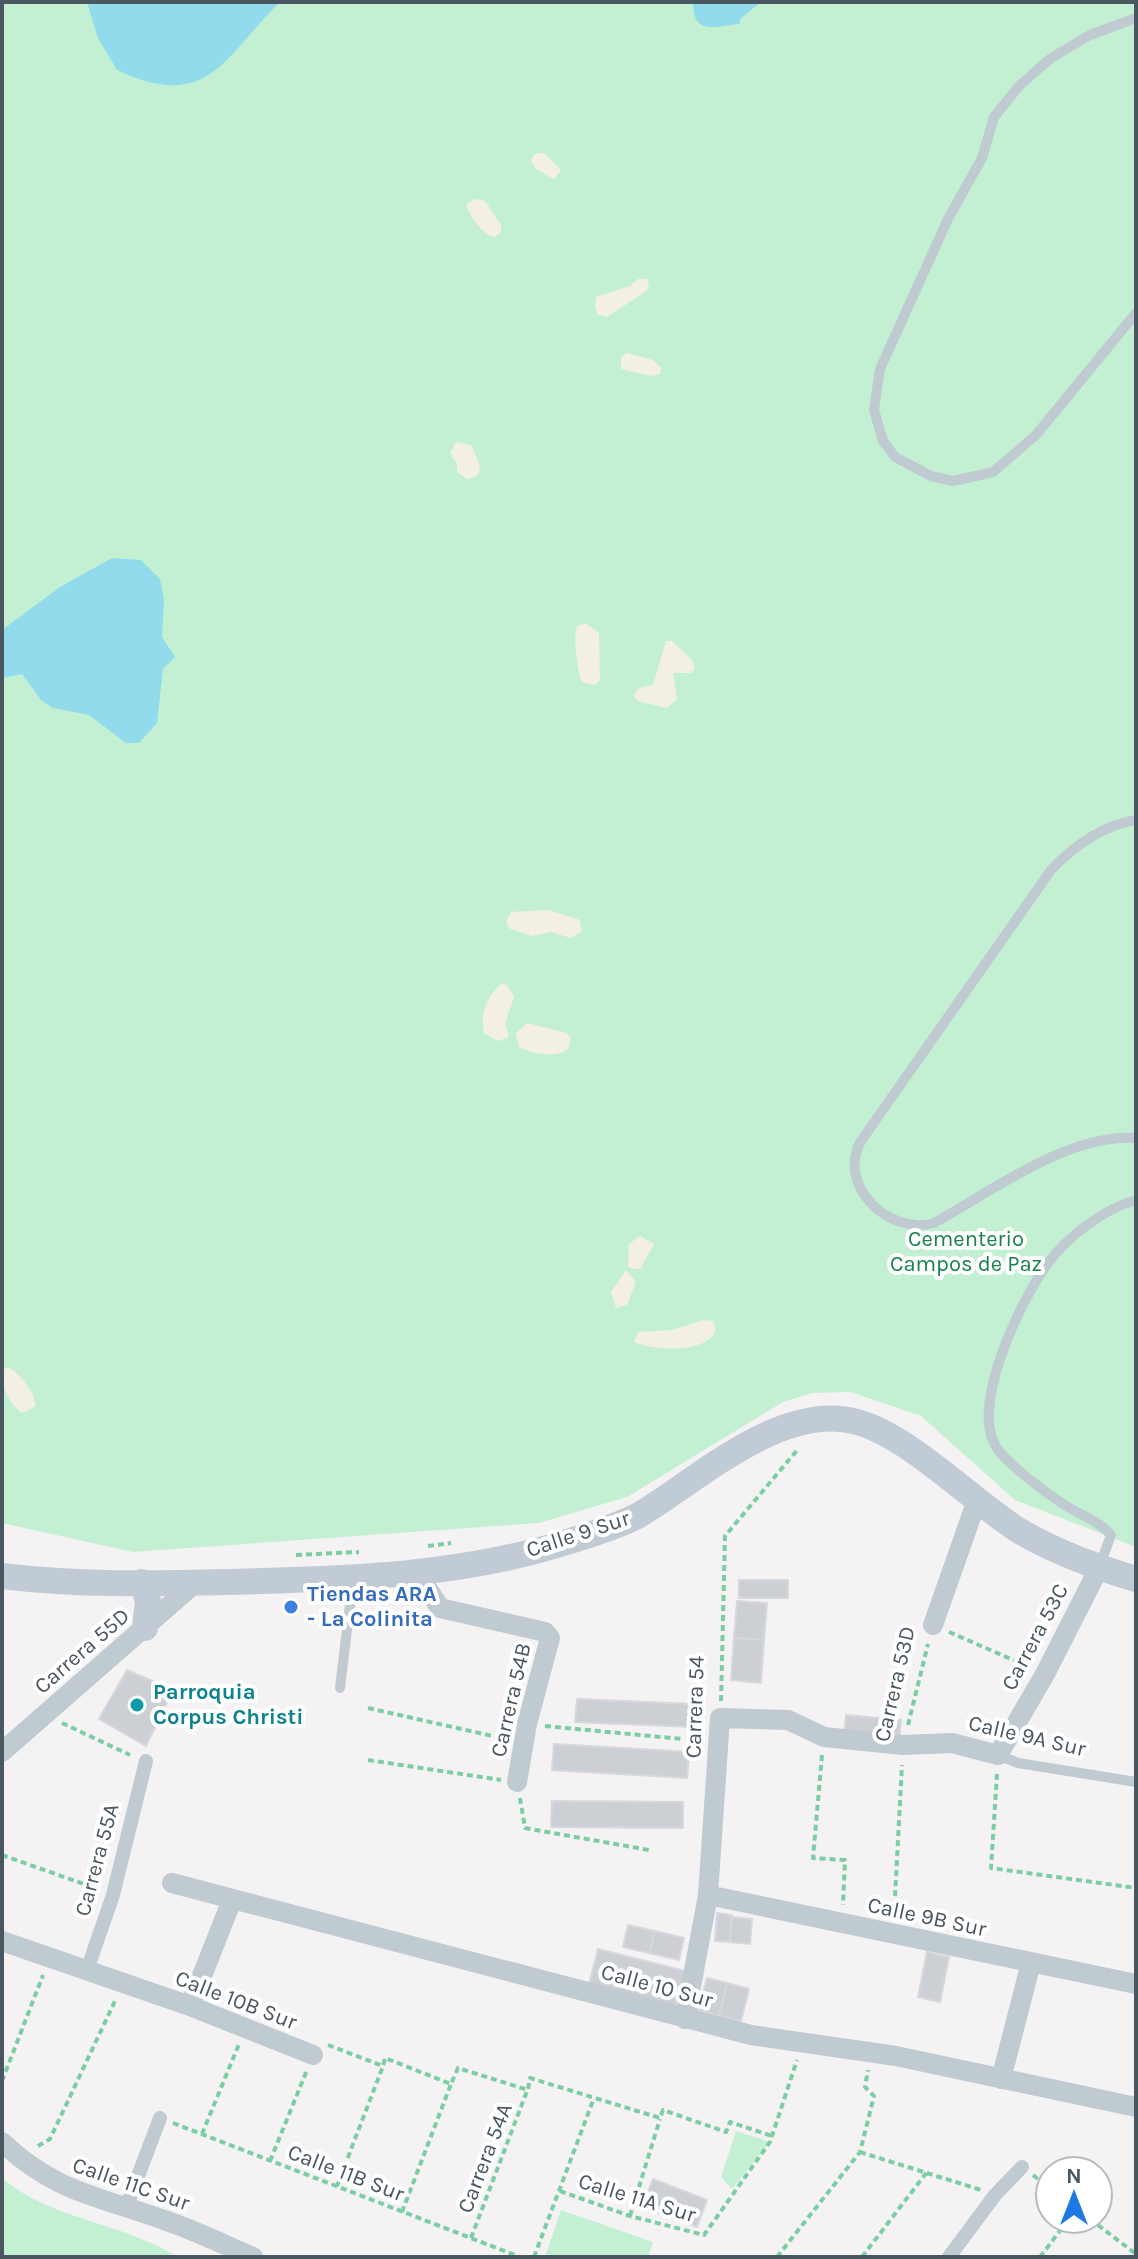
<svg xmlns="http://www.w3.org/2000/svg" width="1138" height="2259" viewBox="0 0 1138 2259" font-family="Karla,sans-serif">
	<rect width="100%" height="100%" fill="#f4f2f2"/>
	<!-- green -->
	<path fill="#c3f0d3" d="M2 2H1136V1547L1015 1500 921 1416 851 1392 812 1393 783 1402 627 1497 539 1523 133 1552 2 1523Z
		M736 2131 770 2142 732 2189 721 2177Z
		M2 2178C53 2221 123 2222 177 2257H2Z
		M561 2210 653 2242 648 2257H545Z"/>
	<!-- sand -->
	<path fill="#f4efe4" d="M544 153 561 170 554 179 536 169 531 162 534 154Z
		M474 199 485 201 501 225V232L495 237C483 236 470 216 466 205Z
		M638 279H647L649 288 645 292 607 317 598 315 595 308 596 297 630 286Z
		M627 353 653 360 661 368 660 374 651 376 621 369V356Z
		M456 442 471 445C476 458 490 476 467 479L457 472V464L450 453Z
		M585 623 599 633 600 680 595 685 582 682C577 671 573 637 577 626Z
		M666 641H672L691 659 695 667 692 673H673L677 699 667 708 637 701 634 695 639 688 653 685Z
		M548 910 580 920 582 931 571 938 551 932 532 936 510 929 506 922 511 912Z
		M501 984 507 985 514 997 505 1023 509 1037 498 1041 484 1033C480 1013 486 998 501 984Z
		M527 1023 567 1033 571 1040 568 1049C559 1058 530 1054 519 1047L516 1033Z
		M640 1236 654 1244 640 1269H633L628 1266 629 1244Z
		M626 1270 636 1282 627 1305 616 1308 611 1292Z
		M703 1320 713 1321 716 1329C709 1354 654 1351 634 1342L638 1332 672 1330Z
		M7 1367C20 1372 34 1392 36 1406L22 1413C9 1403 2 1388 2 1372Z"/>
	<!-- water -->
	<path fill="#91dbec" d="M87 2H280C224 57 208 113 117 70L98 38Z
		M693 2H761L740 19V24C718 25 693 38 693 2Z
		M112 558 141 560 160 579 164 600 162 637 175 657 163 669 157 723 139 743H126L89 715 53 708 41 700 22 674 2 678V630L60 587Z"/>
	<!-- building -->
	<path fill="#cccfd4" stroke="#d6d8dd" stroke-width="2" d="M739 1580H788V1598H739Z
		M737 1601 767 1603 764 1640 734 1638Z
		M734 1638 764 1640 761 1683 731 1680Z
		M127 1670 173 1690 146 1746 99 1719Z
		M577 1699 693 1704 692 1727 575 1722Z
		M846 1715 901 1720 899 1741 844 1736Z
		M554 1744 689 1752 687 1778 552 1770Z
		M552 1801 683 1802V1828L551 1827Z
		M717 1913 732 1915 730 1942 715 1941Z
		M732 1917 752 1919 750 1944 730 1942Z
		M628 1925 655 1931 649 1953 623 1947Z
		M655 1931 684 1938 679 1960 649 1953Z
		M598 1949 685 1971 676 2006 589 1984Z
		M927 1952 949 1957 940 2002 918 1997Z
		M707 1978 727 1983 719 2016 698 2010Z
		M727 1983 749 1989 741 2021 719 2016Z
		M653 2179 707 2200 697 2227 642 2207Z"/>
	<g fill="none" stroke-linecap="round" stroke-linejoin="round">
		<!-- path -->
		<path stroke="#7bcea3" stroke-width="4" stroke-dasharray="6 4" stroke-linecap="butt" d="M428 1546 451 1543
			M296 1555 359 1552
			M949 1632 1029 1667
			M721 1701 725 1536 799 1448
			M368 1708 506 1739
			M62 1723 130 1755
			M908 1725 928 1644
			M545 1726 682 1739
			M822 1755 813 1858 845 1860 843 1905
			M368 1760 501 1780
			M997 1774 991 1868 1136 1888
			M520 1798 525 1828 649 1850
			M2 1855 98 1889
			M894 1916 902 1765
			M328 2045 383 2066 385 2058 451 2084 458 2068 528 2090 530 2078 660 2118 663 2110 726 2132 730 2122 772 2136
			M2 2081 43 1975
			M173 2123 520 2257
			M202 2134 239 2044
			M38 2146 50 2139 115 2001
			M860 2152 981 2190
			M270 2161 307 2070
			M1033 2175 1050 2189
			M337 2186 383 2066
			M560 2191 630 2216 704 2235 770 2142 797 2060
			M402 2212 451 2084
			M630 2216 660 2119
			M1090 2219 1136 2254
			M471 2238 527 2091
			M534 2257 594 2098
			M777 2257 860 2152 874 2096 865 2087 868 2070
			M862 2257 927 2172
			M1040 2257 1069 2219"/>
		<!-- service -->
		<path stroke="#c0cad1" stroke-width="10" d="M1136 18 1090 35 1051 58 1019 86 994 117 982 158 948 219 880 369 874 410 883 441 895 457 931 476 953 481 993 472 1036 435 1136 313
			M1136 820C1102 825 1074 846 1051 870L861 1141C836 1186 890 1236 934 1223 992 1191 1069 1133 1136 1138
			M1100 1565 1111 1535C1100 1521 1079 1515 1065 1505 1046 1493 1013 1468 999 1451 966 1411 1022 1298 1048 1263 1068 1236 1104 1209 1136 1200
			M340 1688 353 1580
			M998 1755 1018 1763 1136 1782"/>
		<!-- pedestrian -->
		<path stroke="#c0cad1" stroke-width="14" d="M87 1970 113 1895 146 1761
			M126 2208 160 2118
			M949 2257 995 2195 1022 2167"/>
		<!-- minor -->
		<path stroke="#c0cad1" stroke-width="20" d="M418 1574 440 1608 545 1632 550 1638 527 1724 517 1782
			M933 1625 977 1500
			M2 1752 194 1584
			M172 1883 751 2035 896 2056 1136 2107
			M708 1895 1136 1984
			M2 1941 190 2006 313 2055
			M190 2006 232 1900
			M685 2019 708 1895 720 1718 788 1720 824 1737 903 1745 952 1743 998 1755 1045 1674 1099 1568
			M1001 2079 1031 1963
			M2 2142C55 2193 102 2197 167 2221 196 2231 225 2245 253 2257"/>
		<!-- secondary -->
		<path stroke="#c1cbd5" stroke-width="26" d="M2 1576C76 1585 152 1584 227 1582 343 1579 459 1577 570 1541 592 1534 619 1526 639 1515 698 1480 782 1401 857 1422 909 1436 971 1500 1018 1530 1055 1552 1096 1567 1136 1579
			M142 1582 148 1601 145 1628"/>
	</g>
	<!-- markers -->
	<circle fill="#3f7fe0" stroke="#fff" stroke-width="3" cx="291" cy="1607" r="8"/>
	<circle fill="#0f9aa8" stroke="#fff" stroke-width="3" cx="137" cy="1705" r="8"/>
	<g text-anchor="middle" dominant-baseline="central" stroke-width="8" stroke-linejoin="round" paint-order="stroke">
		<!-- park labels -->
		<g font-size="22" fill="#19824b" stroke="#fff">
			<text x="966" y="1239">Cementerio<tspan x="966" dy="25">Campos de Paz</tspan></text>
		</g>
		<!-- street labels -->
		<g font-size="22" fill="#4a5660" stroke="#fff">
			<text transform="translate(578 1534) rotate(-18)">Calle 9 Sur</text>
			<text transform="translate(1035 1637) rotate(-62)">Carrera 53C</text>
			<text transform="translate(82 1651) rotate(-41)">Carrera 55D</text>
			<text transform="translate(895 1684) rotate(-77)">Carrera 53D</text>
			<text transform="translate(511 1700) rotate(-77)">Carrera 54B</text>
			<text transform="translate(695 1707) rotate(-88)">Carrera 54</text>
			<text transform="translate(1027 1736) rotate(13)">Calle 9A Sur</text>
			<text transform="translate(97 1860) rotate(-75)">Carrera 55A</text>
			<text transform="translate(927 1917) rotate(12)">Calle 9B Sur</text>
			<text transform="translate(657 1986) rotate(15)">Calle 10 Sur</text>
			<text transform="translate(236 2000) rotate(21)">Calle 10B Sur</text>
			<text transform="translate(485 2158) rotate(-69)">Carrera 54A</text>
			<text transform="translate(346 2173) rotate(21)">Calle 11B Sur</text>
			<text transform="translate(131 2184) rotate(19)">Calle 11C Sur</text>
			<text transform="translate(637 2198) rotate(17)">Calle 11A Sur</text>
		</g>
		<!-- shop labels -->
		<g font-size="22" font-weight="bold" fill="#366cbe" stroke="#fff" text-anchor="start">
			<text x="307" y="1594">Tiendas ARA<tspan x="307" dy="25">- La Colinita</tspan></text>
		</g>
		<!-- culture labels -->
		<g font-size="22" font-weight="bold" fill="#0d838f" stroke="#fff" text-anchor="start">
			<text x="153" y="1692">Parroquia<tspan x="153" dy="25">Corpus Christi</tspan></text>
		</g>
	</g>
	<!-- border -->
	<rect width="1138" height="2259" fill="none" stroke="#4a5660" stroke-width="8"/>
	<!-- north arrow -->
	<g transform="translate(1074 2195)"><circle r="38" fill="#ffffff" stroke="#b7bbbf" stroke-width="2"/>
	<path d="M0-6L14 30L0 20L-14 30Z" fill="#1d79e3"/>
	<text y="-12" font-size="22" font-weight="bold" text-anchor="middle" fill="#4a5660">N</text>
	</g>
</svg>
